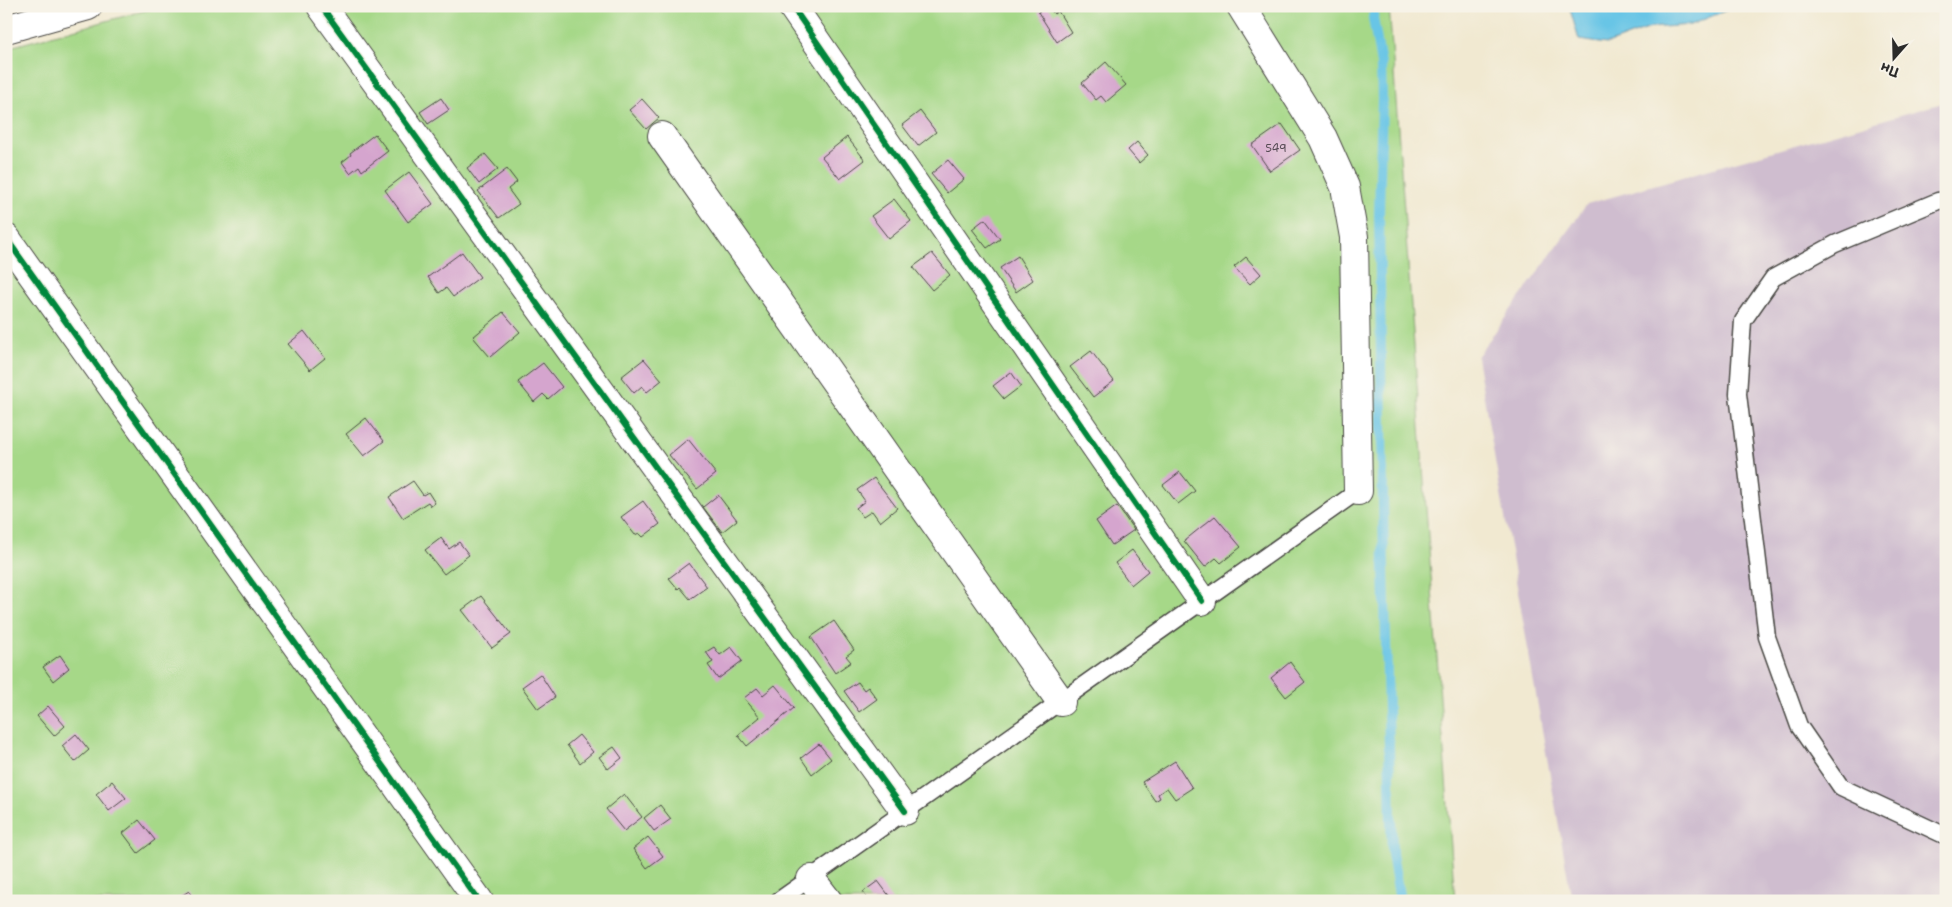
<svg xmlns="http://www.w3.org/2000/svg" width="1952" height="907" viewBox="0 0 1952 907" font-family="'Shantell Sans',sans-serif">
	<rect width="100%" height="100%" fill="#f7f3e8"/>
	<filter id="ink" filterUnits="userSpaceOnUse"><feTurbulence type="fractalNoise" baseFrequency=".02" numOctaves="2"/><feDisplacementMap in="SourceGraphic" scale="10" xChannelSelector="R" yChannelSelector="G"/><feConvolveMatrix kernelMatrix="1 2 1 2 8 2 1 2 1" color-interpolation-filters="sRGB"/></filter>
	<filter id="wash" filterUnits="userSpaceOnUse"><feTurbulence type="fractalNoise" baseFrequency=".0096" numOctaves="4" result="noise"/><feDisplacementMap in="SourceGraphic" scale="20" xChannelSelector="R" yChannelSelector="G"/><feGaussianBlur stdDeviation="1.12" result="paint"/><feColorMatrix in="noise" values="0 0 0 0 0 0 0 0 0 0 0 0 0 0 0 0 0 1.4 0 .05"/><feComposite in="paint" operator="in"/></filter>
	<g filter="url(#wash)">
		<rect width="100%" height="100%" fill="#f1e9d1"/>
		<!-- industrial -->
		<path fill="#cfbdcf" d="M1946 102V901H1572L1477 357 1587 204Z"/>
		<!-- green -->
		<path fill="#a6d888" stroke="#68825a" d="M162 6H1389L1455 901H6V48Z"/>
		<!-- water -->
		<path fill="#68c5e6" stroke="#4a7888" d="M1569 6H1737L1690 25 1650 28 1607 44 1579 40Z"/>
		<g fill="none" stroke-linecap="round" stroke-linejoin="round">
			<!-- stream -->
			<path stroke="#68c5e6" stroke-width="10" d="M1375 6 1373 18 1381 64 1382 99 1379 214 1384 567 1392 854 1400 901"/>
		</g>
		<g id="blocks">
			<!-- building -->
			<path fill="#d5a5ce" d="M1048 6 1054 14 1058 11 1071 32 1057 42 1038 12Z
				M1106 62 1126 85 1106 102 1101 96 1096 100 1082 83Z
				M441 98 449 110 428 124 420 112Z
				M642 99 659 118 646 129 629 110Z
				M920 111 936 132 918 146 902 125Z
				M1282 124 1300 150 1270 171 1252 145Z
				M375 134 388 151 362 171 359 166 350 173 342 162 351 155 350 153Z
				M847 137 865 160 840 179 822 157Z
				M1137 142 1148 155 1139 163 1128 150Z
				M485 154 498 169 479 184 467 168Z
				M948 160 964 179 947 193 931 174Z
				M507 169 517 182 508 189 519 204 499 218 478 191Z
				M409 172 433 204 408 222 385 190Z
				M894 199 911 221 889 239 871 216Z
				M985 219 1000 239 987 248 972 229Z
				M462 252 480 277 453 297 446 288 439 293 428 277Z
				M932 253 950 275 932 290 913 267Z
				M1018 256 1033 280 1016 292 1000 268Z
				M1246 257 1261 274 1250 284 1234 267Z
				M503 312 520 332 490 357 473 337Z
				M304 331 325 358 310 370 288 344Z
				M1091 351 1114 381 1093 397 1070 367Z
				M644 359 662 380 647 392 642 386 634 393 621 377Z
				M543 363 562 387 548 399 543 394 534 402 518 382Z
				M1011 372 1021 386 1004 399 993 386Z
				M366 418 384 441 364 456 346 434Z
				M688 439 716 474 697 489 669 455Z
				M1180 472 1195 491 1178 504 1163 485Z
				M874 478 897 508 880 522 872 511 863 517 856 508 865 501 857 490Z
				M413 481 423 495 428 492 435 503 431 506 428 502 403 518 389 497Z
				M718 495 737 520 722 532 703 507Z
				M643 501 660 524 643 537 639 533 635 535 621 517Z
				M1117 506 1134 530 1112 545 1096 521Z
				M1215 516 1241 547 1221 563 1216 558 1205 567 1184 541Z
				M441 538 449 549 459 542 469 555 444 574 425 550Z
				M1132 550 1148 571 1131 585 1115 563Z
				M689 563 707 587 690 599 680 587 678 589 669 578Z
				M481 596 511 634 492 648 462 610Z
				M834 621 854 650 846 656 851 662 835 673 811 637Z
				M714 647 720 655 731 647 742 661 718 679 708 665 713 662 706 652Z
				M60 655 69 668 53 681 43 667Z
				M1290 662 1305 682 1286 697 1271 678Z
				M540 674 555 697 538 709 522 687Z
				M858 682 864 690 868 687 877 699 859 712 844 691Z
				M775 685 794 708 747 746 738 735 760 717 744 698 757 688 763 695Z
				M48 706 65 726 54 736 37 716Z
				M76 734 89 750 75 762 62 746Z
				M579 735 593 752 580 763 567 745Z
				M819 744 831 759 812 774 801 758Z
				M614 747 622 758 608 769 599 757Z
				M1175 761 1192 788 1175 799 1167 788 1158 794 1160 798 1155 801 1142 782Z
				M112 781 126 798 109 811 96 794Z
				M624 794 642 817 624 831 606 809Z
				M660 805 671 819 654 831 644 818Z
				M139 820 155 840 138 853 123 833Z
				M648 837 663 856 647 868 633 849Z
				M878 881 893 901H869L863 892Z
				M189 891 194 901H173Z"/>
		</g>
	</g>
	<g filter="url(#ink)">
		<use href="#blocks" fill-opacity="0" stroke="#494844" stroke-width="1"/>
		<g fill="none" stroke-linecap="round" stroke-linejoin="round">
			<defs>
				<path id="service" d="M1946 200 1938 201 1835 244 1773 278 1743 321 1738 394 1767 637 1799 726 1841 787 1946 836
					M778 901 1358 491"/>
				<path id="minor" d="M321 6 905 811
					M792 6 1202 601
					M1241 6 1323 138 1345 187 1354 237 1358 491
					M6 29 88 6
					M662 136 1061 702
					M6 238 479 901
					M811 879 828 901"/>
			</defs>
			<!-- service casing -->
			<use href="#service" stroke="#494844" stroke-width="19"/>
			<!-- minor casing -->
			<use href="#minor" stroke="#494844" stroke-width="30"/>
			<!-- service -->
			<use href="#service" stroke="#fff" stroke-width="16"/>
			<!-- minor -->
			<use href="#minor" stroke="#fff" stroke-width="28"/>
			<defs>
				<path id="cycleway" d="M321 6 905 811
					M792 6 1202 601
					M6 238 479 901"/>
			</defs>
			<!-- cycleway casing -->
			<use href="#cycleway" stroke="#f7f3e8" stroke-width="9"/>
			<!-- cycleway -->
			<use href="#cycleway" stroke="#00873e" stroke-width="6"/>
		</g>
	</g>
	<g text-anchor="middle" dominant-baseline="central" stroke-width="4" stroke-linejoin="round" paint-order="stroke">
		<!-- number labels -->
		<g font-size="11" fill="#564a54">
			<text x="1276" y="148">549</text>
		</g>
	</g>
	<!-- margin -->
	<rect width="1952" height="907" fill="none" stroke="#f7f3e8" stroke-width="25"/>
	<!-- north arrow -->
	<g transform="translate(1894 58) rotate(200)" stroke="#f7f3e8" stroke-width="4" paint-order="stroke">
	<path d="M0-4L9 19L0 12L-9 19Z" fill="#2b2b2b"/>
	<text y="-8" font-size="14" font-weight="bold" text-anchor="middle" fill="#2b2b2b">Пн</text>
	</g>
</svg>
